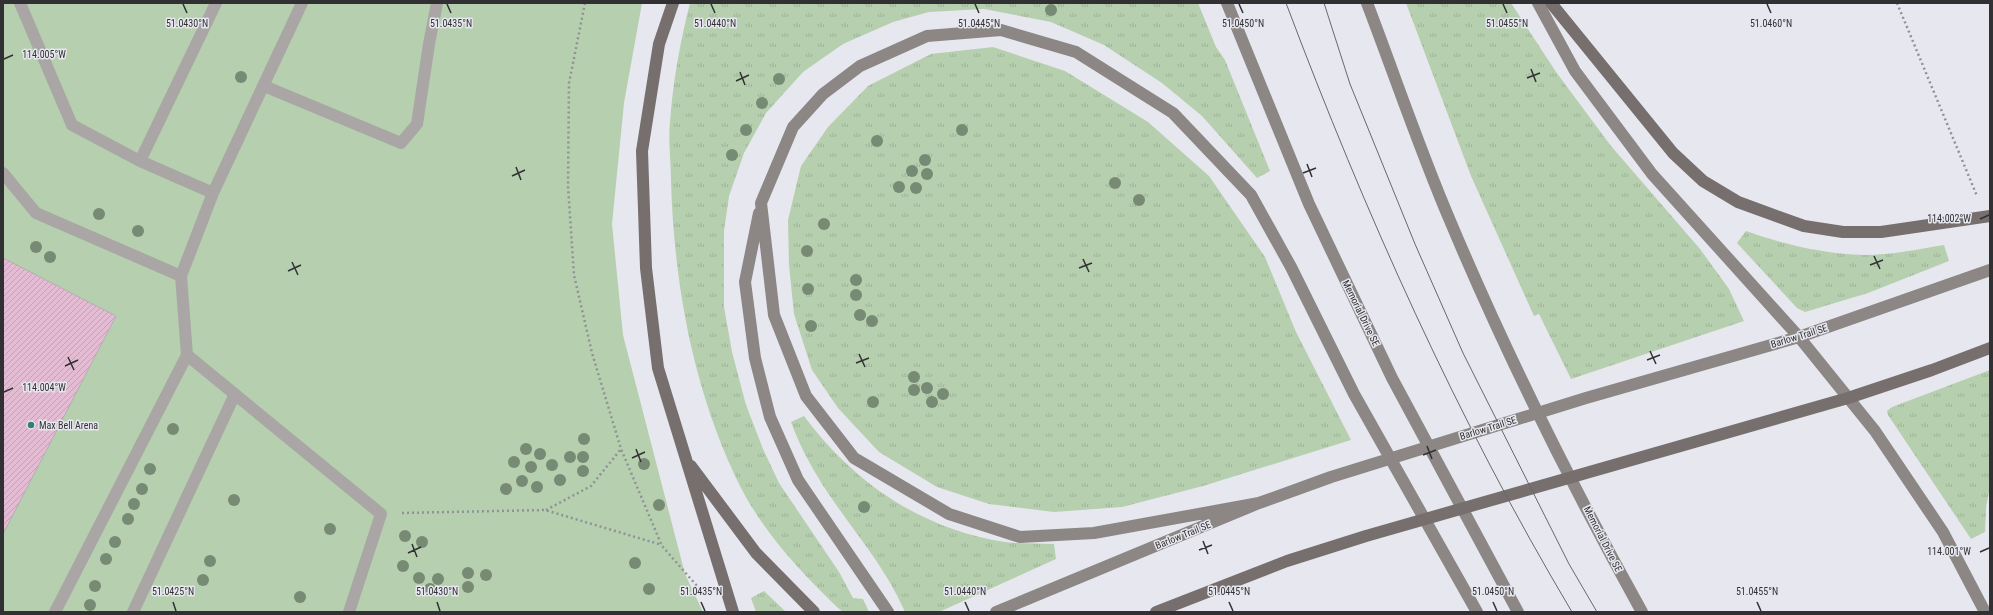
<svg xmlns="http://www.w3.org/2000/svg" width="1993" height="615" viewBox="0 0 1993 615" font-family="'Roboto Condensed',sans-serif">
	<defs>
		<pattern id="grass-tufts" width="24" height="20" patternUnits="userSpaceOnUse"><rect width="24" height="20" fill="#b6cfae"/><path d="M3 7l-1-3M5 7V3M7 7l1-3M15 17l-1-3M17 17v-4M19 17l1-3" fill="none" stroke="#9db296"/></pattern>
		<pattern id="building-hatch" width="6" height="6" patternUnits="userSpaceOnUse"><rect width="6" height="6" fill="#e3bcd3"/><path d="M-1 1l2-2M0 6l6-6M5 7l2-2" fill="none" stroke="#c3a2b6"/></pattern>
	</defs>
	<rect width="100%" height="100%" fill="#e7e7ef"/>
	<!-- grass -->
	<path fill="url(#grass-tufts)" d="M690 3H1198L1216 47 1225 60 1270 171 1257 178 1202 116 1162 83 1104 45 1051 22 984 9 929 12 893 22 843 44 803 72 766 113 744 153 729 196 724 231V307L732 352 746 405 763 449 779 483 839 572 853 598 863 599 869 612H843L837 607C801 572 765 534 741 488 694 394 674 286 671 181 671 162 668 141 670 122 673 82 680 42 690 3Z
		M1406 3H1511L1556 72 1611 146 1700 249 1729 289 1744 321 1571 379 1539 314 1534 316 1471 176Z
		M993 47 1065 71 1148 122 1209 176 1265 257 1296 332 1351 440 1203 486 1122 507 1054 512 989 504 937 487 879 452 838 408 812 370 794 314 789 265 788 220 801 166 828 127 868 86 931 54Z
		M1746 231C1785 245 1824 254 1865 255 1892 255 1919 249 1944 245L1949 261 1868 293 1805 312 1797 308 1737 243Z
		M1990 370V487L1986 507 1985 532 1971 539 1888 415 1887 411 1892 407Z
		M804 416C854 483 921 529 1005 542 1021 544 1038 543 1054 544L1056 559 939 612H905C886 568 855 533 828 493 814 472 800 447 791 422Z
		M764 591 786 612H756L751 598Z"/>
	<!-- park -->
	<path fill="#b6cfae" d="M3 3H642L624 103 612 224 623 335 685 574 703 612H3Z"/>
	<!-- building -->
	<path fill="url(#building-hatch)" stroke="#b5aeb2" d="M3 258 116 316 3 534Z"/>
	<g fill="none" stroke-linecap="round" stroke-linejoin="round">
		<!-- path -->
		<path stroke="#919196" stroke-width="2.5" stroke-dasharray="2 3" stroke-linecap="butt" d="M585 3 569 83 568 186 574 275 592 353 621 449 662 546 704 594
			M1897 3 1977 196
			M546 510 591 486 621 449
			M402 513 545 510 662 545"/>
		<!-- lane -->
		<path stroke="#aaa6a5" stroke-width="12" d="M20 3 72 125 140 161
			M302 3 213 193 181 276 187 355 381 514 349 612
			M264 86 401 143 417 124 429 44 437 3
			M3 173 36 213 181 276
			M213 193 140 161 216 3
			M55 612 187 355
			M133 612 235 394"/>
		<!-- secondary -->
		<path stroke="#8c8684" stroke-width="12" d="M1227 3 1309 204 1392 378 1518 612
			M1367 3C1395 76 1420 151 1451 223 1507 356 1572 486 1642 612
			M1538 3 1575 71 1652 174 1799 337 1875 431 1943 532 1985 612
			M759 213 745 282 755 358 770 417 798 480 888 612
			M1259 503 1094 533 1020 537 949 514 854 458 806 396 774 315 761 203 793 127 823 94 860 66 927 36 1001 30 1076 52 1173 113 1251 195 1291 267 1354 394 1477 612
			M996 612 1259 503 1331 477 1586 398 1799 337 1990 270"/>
		<!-- primary -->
		<path stroke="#766f6d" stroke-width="12" d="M673 3 659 44 642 151 646 268 658 368 733 612
			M1551 3 1673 153 1703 181 1738 202 1804 226 1843 232H1881L1990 216
			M691 466 756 553 814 612
			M1156 612 1287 561 1366 536 1848 398 1932 370 1990 348"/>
		<!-- tram -->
		<path stroke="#67676c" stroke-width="1" d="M1286 3C1365 213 1457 419 1572 612
			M1324 3 1350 84 1415 244 1463 353 1569 564 1597 612"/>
	</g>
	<!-- trees -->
	<g fill="#778a74">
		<circle cx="1051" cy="10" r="6"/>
		<circle cx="241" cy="77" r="6"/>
		<circle cx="779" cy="79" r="6"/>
		<circle cx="762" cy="103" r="6"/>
		<circle cx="746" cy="130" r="6"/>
		<circle cx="962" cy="130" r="6"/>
		<circle cx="877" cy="141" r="6"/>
		<circle cx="732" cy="155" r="6"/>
		<circle cx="925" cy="160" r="6"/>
		<circle cx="912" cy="171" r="6"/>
		<circle cx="927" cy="174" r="6"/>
		<circle cx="1115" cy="183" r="6"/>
		<circle cx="899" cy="187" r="6"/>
		<circle cx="916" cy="188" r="6"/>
		<circle cx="1139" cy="200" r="6"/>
		<circle cx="99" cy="214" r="6"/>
		<circle cx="824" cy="224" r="6"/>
		<circle cx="138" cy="231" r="6"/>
		<circle cx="36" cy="247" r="6"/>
		<circle cx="807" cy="251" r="6"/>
		<circle cx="50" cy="257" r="6"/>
		<circle cx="856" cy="280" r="6"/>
		<circle cx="808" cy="289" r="6"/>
		<circle cx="856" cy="295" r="6"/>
		<circle cx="860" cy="315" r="6"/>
		<circle cx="872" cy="321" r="6"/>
		<circle cx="811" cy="326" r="6"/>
		<circle cx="914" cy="377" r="6"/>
		<circle cx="927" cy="388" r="6"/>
		<circle cx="914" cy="390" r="6"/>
		<circle cx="943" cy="394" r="6"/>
		<circle cx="873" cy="402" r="6"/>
		<circle cx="932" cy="402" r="6"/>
		<circle cx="173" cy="429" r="6"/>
		<circle cx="584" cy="439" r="6"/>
		<circle cx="526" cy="449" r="6"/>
		<circle cx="540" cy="454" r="6"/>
		<circle cx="570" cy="457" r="6"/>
		<circle cx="583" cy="457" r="6"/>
		<circle cx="514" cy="462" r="6"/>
		<circle cx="644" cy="464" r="6"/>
		<circle cx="552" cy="465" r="6"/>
		<circle cx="531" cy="467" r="6"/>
		<circle cx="150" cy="469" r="6"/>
		<circle cx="583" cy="471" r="6"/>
		<circle cx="560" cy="480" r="6"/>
		<circle cx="522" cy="481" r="6"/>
		<circle cx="537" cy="487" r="6"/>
		<circle cx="142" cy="489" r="6"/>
		<circle cx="506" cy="489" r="6"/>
		<circle cx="234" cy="500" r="6"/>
		<circle cx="134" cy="504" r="6"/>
		<circle cx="659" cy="505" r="6"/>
		<circle cx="864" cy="507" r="6"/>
		<circle cx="128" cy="519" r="6"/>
		<circle cx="330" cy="529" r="6"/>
		<circle cx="405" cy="536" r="6"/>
		<circle cx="115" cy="542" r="6"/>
		<circle cx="422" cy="542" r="6"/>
		<circle cx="106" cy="559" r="6"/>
		<circle cx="210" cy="561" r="6"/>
		<circle cx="635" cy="563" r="6"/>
		<circle cx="403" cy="566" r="6"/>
		<circle cx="468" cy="573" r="6"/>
		<circle cx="486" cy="575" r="6"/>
		<circle cx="419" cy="578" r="6"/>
		<circle cx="438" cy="579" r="6"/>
		<circle cx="203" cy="580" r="6"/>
		<circle cx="95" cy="586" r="6"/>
		<circle cx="468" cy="587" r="6"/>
		<circle cx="430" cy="589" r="6"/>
		<circle cx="649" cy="589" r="6"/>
		<circle cx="300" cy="597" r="6"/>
		<circle cx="90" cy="605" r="6"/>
	</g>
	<!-- ticks -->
	<path fill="none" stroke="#313134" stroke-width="1.5" d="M183 4 187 13M447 4 451 13M711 4 715 13M975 4 979 13M1239 4 1243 13M1503 4 1507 13M1767 4 1771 13M4 59 13 55M1531 69 1536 82M740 72 745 85M1527 78 1540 73M736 81 749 75M1307 164 1312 177M516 167 521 180M1303 173 1316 168M512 176 525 170M1980 219 1989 215M1874 256 1880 269M1083 259 1089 272M292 262 298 275M1870 265 1883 260M1079 268 1092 263M288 271 301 265M1650 351 1656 364M859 354 865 367M68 357 74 370M1647 360 1660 355M856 363 869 358M65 366 78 360M4 392 13 388M1427 446 1432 459M636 449 641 462M1423 455 1436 450M632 458 645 452M1203 541 1208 554M412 544 417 557M1199 550 1212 545M1980 552 1989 548M408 553 421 547M173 602 176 611M437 602 440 611M701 602 705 611M965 602 969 611M1229 602 1233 611M1493 602 1497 611M1757 602 1761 611"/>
	<!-- markers -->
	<circle fill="#357d77" stroke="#e7e7ef" stroke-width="1.5" cx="31" cy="425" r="4"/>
	<g text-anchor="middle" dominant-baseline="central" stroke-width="3" stroke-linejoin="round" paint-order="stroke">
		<!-- street labels -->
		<g font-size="10" fill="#313134" stroke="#e7e7ef">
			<text transform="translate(1361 313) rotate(64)">Memorial Drive SE</text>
			<text transform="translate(1799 336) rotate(-17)">Barlow Trail SE</text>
			<text transform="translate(1488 428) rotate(-17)">Barlow Trail SE</text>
			<text transform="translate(1183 535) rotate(-22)">Barlow Trail SE</text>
			<text transform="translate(1603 539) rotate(63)">Memorial Drive SE</text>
		</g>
		<!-- poi labels -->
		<g font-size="10" fill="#313134" stroke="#e7e7ef" text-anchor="start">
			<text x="39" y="425">Max Bell Arena</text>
		</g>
	</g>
	<g font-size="10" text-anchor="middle" fill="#313134" stroke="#e7e7ef" stroke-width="3" stroke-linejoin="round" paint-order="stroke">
		<text x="187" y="27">51.0430°N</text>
		<text x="451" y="27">51.0435°N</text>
		<text x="715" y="27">51.0440°N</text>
		<text x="979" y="27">51.0445°N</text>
		<text x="1243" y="27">51.0450°N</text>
		<text x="1507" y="27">51.0455°N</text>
		<text x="1771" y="27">51.0460°N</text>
		<text x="44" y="58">114.005°W</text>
		<text x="1949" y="222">114.002°W</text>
		<text x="44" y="391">114.004°W</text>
		<text x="1949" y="555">114.001°W</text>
		<text x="173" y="595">51.0425°N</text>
		<text x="437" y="595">51.0430°N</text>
		<text x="701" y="595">51.0435°N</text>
		<text x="965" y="595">51.0440°N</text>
		<text x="1229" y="595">51.0445°N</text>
		<text x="1493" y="595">51.0450°N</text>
		<text x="1757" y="595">51.0455°N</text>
	</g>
	<!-- border -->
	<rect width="1993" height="615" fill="none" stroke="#313134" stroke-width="8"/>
</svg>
